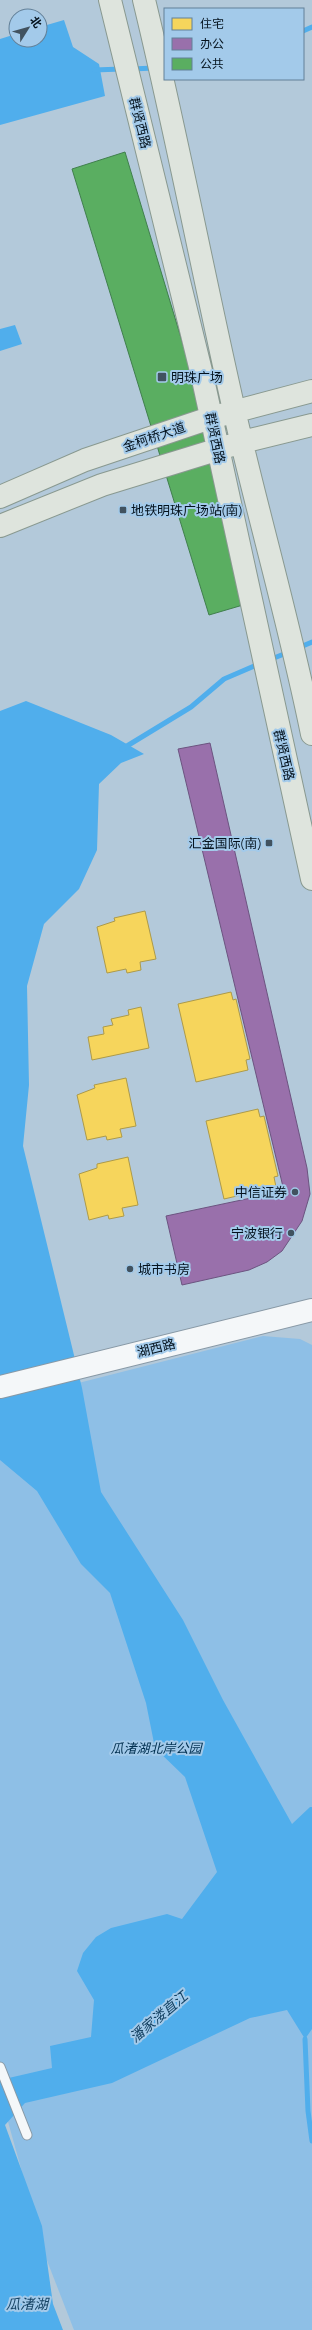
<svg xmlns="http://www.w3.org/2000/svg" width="312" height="2330" viewBox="0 0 312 2330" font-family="'Zilla Slab','Noto Sans SC',serif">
	<rect width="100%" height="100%" fill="#b3c9da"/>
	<!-- green -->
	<path fill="#8ebfe6" d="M263 1336 300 1339 312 1345V2330H74L46 2258 0 2093V1403Z"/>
	<!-- water -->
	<path fill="#50aeec" d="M64 20 73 47 99 64 105 96 0 125V39L16 34V40H40V27Z
		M15 325 22 344 0 351V329Z
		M26 701 111 735 144 754 121 763 99 784 97 850 79 889 44 924 27 986 29 1085 23 1146 82 1388 101 1492 183 1620 223 1700 292 1824 310 1807H312V2029L305 2039 287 2010 250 2018 112 2083 25 2103 5 2125 42 2226 53 2304 63 2330H0V2080L52 2068 50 2046 91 2037 94 2000 77 1971 83 1953 96 1937 111 1928 167 1914 182 1919 217 1872 185 1777 155 1748 146 1703 110 1593 81 1564 37 1491 0 1460V711Z"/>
	<!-- homes -->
	<path fill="#f6d55c" stroke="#ad9a49" d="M145 911 156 959 140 962 141 970 127 973 126 969 107 973 97 927 115 921 114 918Z
		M231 992 233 1000 236 999 250 1059 246 1060 248 1070 196 1082 178 1004Z
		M141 1007 149 1048 92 1060 88 1037 104 1034 103 1027 113 1025 111 1019 129 1015 128 1010Z
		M126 1078 136 1126 120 1129 122 1137 107 1140 106 1136 87 1140 77 1095 95 1088 94 1085Z
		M258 1109 260 1117 264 1116 278 1176 274 1177 276 1187 224 1199 206 1121Z
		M128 1157 138 1205 122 1208 124 1216 109 1219 108 1215 89 1220 79 1174 97 1168V1164Z"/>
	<!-- offices -->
	<path fill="#9970ab" stroke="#6c5480" d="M210 743 307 1168 310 1194 302 1221 282 1251 267 1262 249 1270 182 1285 166 1216 284 1191 178 749Z"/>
	<!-- public -->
	<path fill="#5aae61" stroke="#407f4d" d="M125 152 260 600 209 615 72 169Z"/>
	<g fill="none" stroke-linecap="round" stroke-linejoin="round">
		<!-- stream -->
		<path stroke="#50aeec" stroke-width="5" d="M303 31 312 27
			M132 69 154 68
			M94 70 122 69
			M298 648 312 642
			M269 660 289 652
			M122 749 191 707 224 679 259 664
			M305 2039 308 2111 312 2141"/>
		<defs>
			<path id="service" d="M0 2067 27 2135"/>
			<path id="tertiary" d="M0 1387 312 1310"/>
			<path id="primary" d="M110 0 202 375 312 879
				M144 0C177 136 203 274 234 410 259 519 290 625 312 734
				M0 497 85 460 210 418 312 391
				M0 526 102 485 242 442 312 425"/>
		</defs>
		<!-- service casing -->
		<use href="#service" stroke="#8899a6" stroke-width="11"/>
		<!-- tertiary casing -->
		<use href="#tertiary" stroke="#8899a6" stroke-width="24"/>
		<!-- primary casing -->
		<use href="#primary" stroke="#899990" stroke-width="24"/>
		<!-- service -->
		<use href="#service" stroke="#f4f7f9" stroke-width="9"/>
		<!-- tertiary -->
		<use href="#tertiary" stroke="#f4f7f9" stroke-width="22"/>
		<!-- primary -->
		<use href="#primary" stroke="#dee4dd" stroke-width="22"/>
	</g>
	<!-- markers -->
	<g fill="#41525f" stroke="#a3caea" stroke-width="1.5">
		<rect x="157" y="372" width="10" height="10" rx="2"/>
		<rect x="119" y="506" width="8" height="8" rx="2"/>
		<rect x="265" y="839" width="8" height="8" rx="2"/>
		<circle cx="295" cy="1192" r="4"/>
		<circle cx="291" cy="1233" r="4"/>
		<circle cx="130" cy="1269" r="4"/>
	</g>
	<g text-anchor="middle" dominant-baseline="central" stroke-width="4" stroke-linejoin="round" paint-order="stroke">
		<!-- street labels -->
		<g font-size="13" fill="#04121d" stroke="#a3caea">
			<text transform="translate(140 123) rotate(76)">群贤西路</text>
			<text transform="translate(154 437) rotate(-19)">金柯桥大道</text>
			<text transform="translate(215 438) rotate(78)">群贤西路</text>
			<text transform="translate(284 755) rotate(77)">群贤西路</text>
			<text transform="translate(156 1348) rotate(-14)">湖西路</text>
		</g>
		<!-- poi labels -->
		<g font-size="13" fill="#04121d" stroke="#a3caea" text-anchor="start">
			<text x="171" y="377">明珠广场</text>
			<text x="131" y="510">地铁明珠广场站(南)</text>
			<text x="261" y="843" text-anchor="end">汇金国际(南)</text>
			<text x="287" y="1192" text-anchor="end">中信证券</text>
			<text x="283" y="1233" text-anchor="end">宁波银行</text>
			<text x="138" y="1269">城市书房</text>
		</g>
		<!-- park labels -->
		<g font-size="13" font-style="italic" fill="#002f4f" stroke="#a3caea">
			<text x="156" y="1748">瓜渚湖北岸公园</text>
		</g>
		<!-- water labels -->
		<g font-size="14" font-style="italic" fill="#164364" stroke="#a3caea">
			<text transform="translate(159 2017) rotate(-40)">潘家溇直江</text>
			<text x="27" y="2304">瓜渚湖</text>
		</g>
	</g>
	<!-- legend -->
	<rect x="164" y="8" width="140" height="72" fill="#a3caea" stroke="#638098"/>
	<rect x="172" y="18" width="20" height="12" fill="#f6d55c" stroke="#638098"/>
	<text x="200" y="28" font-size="12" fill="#04121d">住宅</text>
	<rect x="172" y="38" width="20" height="12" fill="#9970ab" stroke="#638098"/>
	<text x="200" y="48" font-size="12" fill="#04121d">办公</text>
	<rect x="172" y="58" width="20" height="12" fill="#5aae61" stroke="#638098"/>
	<text x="200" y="68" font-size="12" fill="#04121d">公共</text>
	<!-- north arrow -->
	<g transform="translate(28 28) rotate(53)"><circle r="19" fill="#a3caea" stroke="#638098"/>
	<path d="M0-3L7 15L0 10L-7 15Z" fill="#41525f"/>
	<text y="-6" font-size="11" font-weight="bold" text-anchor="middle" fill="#04121d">北</text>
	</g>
</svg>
